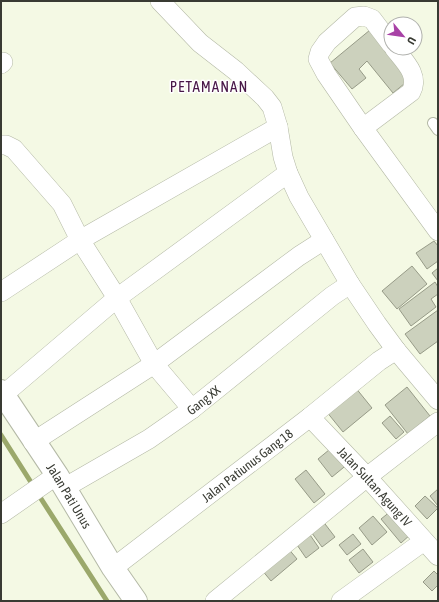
<svg xmlns="http://www.w3.org/2000/svg" width="439" height="602" viewBox="0 0 439 602" font-family="'Asap Condensed',sans-serif">
	<rect width="100%" height="100%" fill="#f4f9e4"/>
	<g fill="none" stroke-linecap="round" stroke-linejoin="round">
		<!-- stream -->
		<path stroke="#9ba86b" stroke-width="5" d="M1 435 34 487
			M38 494 107 601"/>
	</g>
	<!-- building -->
	<path fill="#ccd1bd" stroke="#979b88" d="M370 30 410 79 393 93 367 61 359 69 366 78 352 89 330 63Z
		M434 241 438 246V261L427 269 416 253Z
		M412 266 427 284 397 309 382 291Z
		M438 268V281L432 273Z
		M435 282 438 287V294L431 299 436 307 411 326 399 309Z
		M438 310V341L420 354 405 334Z
		M355 387 372 408 343 432 326 411Z
		M407 387 430 416 408 434 385 405Z
		M390 416 404 432 396 439 382 423Z
		M335 445 349 463 332 477 318 459Z
		M306 470 325 494 314 503 295 479Z
		M438 489V506L430 496Z
		M425 496 438 508 427 519 415 506Z
		M391 511 411 534 401 543 381 519Z
		M373 516 387 532 372 545 359 528Z
		M322 520 335 537 322 547 309 529Z
		M308 532 319 548 306 558 295 542Z
		M353 534 361 544 347 555 339 545Z
		M287 547 297 559 271 581 261 569Z
		M363 549 373 562 359 573 349 560Z
		M434 571 438 575V585L432 591 423 582Z"/>
	<g fill="none" stroke-linecap="round" stroke-linejoin="round">
		<defs>
			<path id="lane" d="M433 123 438 130"/>
			<g id="street">
				<path d="M160 1 200 43 236 71 265 98 272 107 278 127 283 157 288 173 299 197 350 284 377 324 396 350 438 400"/>
				<path d="M391 44 372 19 364 16 355 17 327 42 320 52 318 59 326 74 363 128 438 231"/>
				<path d="M1 64 3 62"/>
				<path d="M363 128 411 92C420 75 404 61 394 48"/>
				<path d="M1 145H6L14 149 62 204 80 240 117 298 154 364 192 409"/>
				<path d="M1 292 80 240 278 127"/>
				<path d="M3 395 117 298 288 173"/>
				<path id="s1" d="M310 417 367 477 438 556"/>
				<path d="M33 442 154 364 299 256 324 240"/>
				<path id="s2" d="M64 488 149 439 192 409 332 296 350 284"/>
				<path d="M1 514 57 475"/>
				<path id="s3" d="M113 568 310 417 379 361 396 350"/>
				<path d="M215 601 367 477 438 422"/>
				<path d="M341 601 424 541"/>
			</g>
			<g id="secondary">
				<path id="s4" d="M1 391 57 475 113 568 136 601"/>
			</g>
		</defs>
		<!-- lane casing -->
		<use href="#lane" stroke="#b4b9a6" stroke-width="12"/>
		<!-- street casing -->
		<use href="#street" stroke="#b4b9a6" stroke-width="20"/>
		<!-- secondary casing -->
		<use href="#secondary" stroke="#b4b9a6" stroke-width="24"/>
		<!-- lane -->
		<use href="#lane" stroke="#fff" stroke-width="10"/>
		<!-- street -->
		<use href="#street" stroke="#fff" stroke-width="19"/>
		<!-- secondary -->
		<use href="#secondary" stroke="#fff" stroke-width="22"/>
	</g>
	<g text-anchor="middle" dominant-baseline="central" stroke-width="3" stroke-linejoin="round" paint-order="stroke">
		<!-- street labels -->
		<g font-size="13" fill="#393b33" stroke="#fff">
			<text stroke="none"><textPath href="#s2" startOffset="165">Gang XX</textPath></text>
			<text stroke="none"><textPath href="#s3" startOffset="169">Jalan Patiunus Gang 18</textPath></text>
			<text stroke="none"><textPath href="#s1" startOffset="95">Jalan Sultan Agung IV</textPath></text>
			<text stroke="none"><textPath href="#s4" startOffset="125">Jalan Pati Unus</textPath></text>
		</g>
		<!-- quarter labels -->
		<g font-size="15" letter-spacing="1" fill="#481747" stroke="#fff">
			<text x="209" y="86">PETAMANAN</text>
		</g>
	</g>
	<!-- border -->
	<rect width="439" height="602" fill="none" stroke="#393b33" stroke-width="4"/>
	<!-- north arrow -->
	<g transform="translate(403 36) rotate(119)"><circle r="19" fill="#ffffff" stroke="#b0b1ad"/>
	<path d="M0-3L7 15L0 10L-7 15Z" fill="#a842a6"/>
	<text y="-6" font-size="11" font-weight="bold" text-anchor="middle" fill="#393b33">U</text>
	</g>
</svg>
